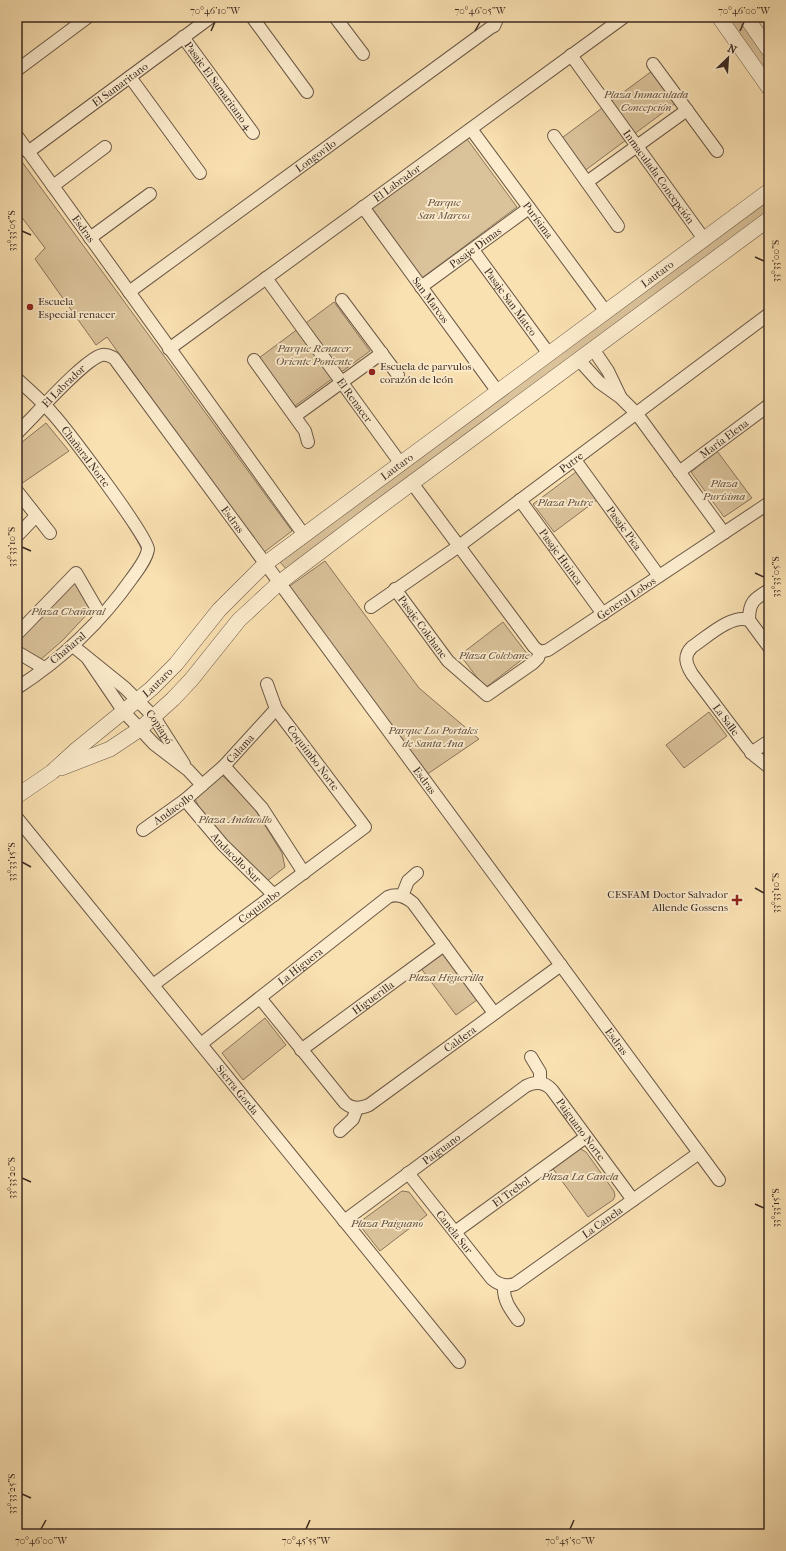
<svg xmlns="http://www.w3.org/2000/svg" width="786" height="1551" viewBox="0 0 786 1551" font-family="'IM FELL French Canon',serif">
	<rect width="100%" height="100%" fill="#fae1b2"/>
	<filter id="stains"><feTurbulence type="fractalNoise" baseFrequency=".005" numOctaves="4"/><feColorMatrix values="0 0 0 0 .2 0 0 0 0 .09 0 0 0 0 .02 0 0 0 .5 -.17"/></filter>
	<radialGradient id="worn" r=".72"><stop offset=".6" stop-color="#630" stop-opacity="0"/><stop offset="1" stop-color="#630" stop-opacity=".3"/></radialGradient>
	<!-- green -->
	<path fill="#dac29a" stroke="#8a765e" d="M725 17H738L769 61V80Z
		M652 71 676 103 583 172 559 140Z
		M467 139 517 207 422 278 371 209Z
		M17 155 292 531 263 553 107 337 96 345 35 259 45 248 17 211Z
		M769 197V211L287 570 280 562Z
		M334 302 370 351 295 406 259 358Z
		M46 423 69 451 21 484 17 479V446Z
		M717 451 752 498 724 517 691 472Z
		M576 472 597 500 554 532 533 504Z
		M325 561 419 688 479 739 426 775 287 588Z
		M74 579 91 610 63 640 39 661 17 646V640Z
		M503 622 528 655 485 688 460 655Z
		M709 712 727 736 684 768 666 745Z
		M222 775 253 806 282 853 285 867 266 882 206 821 195 799Z
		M442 952 477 1000 456 1015 420 967Z
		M265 1018 286 1045 243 1080 222 1053Z
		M579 1148 586 1152 614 1191 615 1196 613 1200 588 1217 551 1166Z
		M402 1191 409 1192 427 1215 380 1251 361 1227V1221Z"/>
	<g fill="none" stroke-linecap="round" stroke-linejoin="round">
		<defs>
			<g id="minor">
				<path d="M252 17 307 92"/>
				<path d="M335 17 363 54"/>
				<path id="s1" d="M183 37 253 133"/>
				<path id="s2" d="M571 55 704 239"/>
				<path d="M653 64 717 151"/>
				<path d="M17 70 88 17"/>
				<path d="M130 77 200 173"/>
				<path id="s3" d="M471 129 606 312"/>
				<path id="s4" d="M17 136 304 535"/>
				<path d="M554 136 618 226"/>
				<path id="s5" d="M28 152 211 17"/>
				<path d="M587 182 687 110"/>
				<path d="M53 186 105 147"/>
				<path id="s6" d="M363 207 498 392"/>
				<path d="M90 238 150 194"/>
				<path id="s7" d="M473 250 549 354"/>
				<path id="s8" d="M266 278 401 464"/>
				<path id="s9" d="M421 287 529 208"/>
				<path id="s10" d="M129 292 490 28 494 26 498 17"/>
				<path d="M342 300 398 375"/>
				<path id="s11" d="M169 349 624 17"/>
				<path d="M593 349 608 371 620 396"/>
				<path d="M254 360 305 431 308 442"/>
				<path d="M579 360 599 382 620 397 637 414 724 533"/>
				<path id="s12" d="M17 379C29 390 42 401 52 413 65 427 149 538 148 549 147 558 138 570 132 578 101 622 62 659 17 688"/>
				<path d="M295 416 382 353"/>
				<path id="s13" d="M17 433C33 418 84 359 102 355 107 354 110 356 114 358L719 1180"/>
				<path id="s14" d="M575 460 659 576"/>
				<path id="s15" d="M679 472 769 405"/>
				<path d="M412 483 534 647 540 652"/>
				<path d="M17 491 50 533"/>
				<path id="s16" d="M520 500 603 614"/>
				<path d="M17 536 36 516"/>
				<path id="s17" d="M395 589 448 661 487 695 533 663 538 658 540 652"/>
				<path id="s18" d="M371 607 459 546 769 314"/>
				<path id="s19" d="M749 620C731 614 707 637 692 647 683 656 686 664 692 674L747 747 755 756 769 767"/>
				<path d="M749 620C749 602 754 599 769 590"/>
				<path d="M749 620 769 647"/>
				<path d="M17 634 76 573 101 616"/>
				<path id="s20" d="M73 646 125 688 154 717 184 764"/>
				<path d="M17 652 44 668"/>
				<path id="s21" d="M540 652 548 650 769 503"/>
				<path d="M88 659 124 712 140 729 154 744 188 770 202 785"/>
				<path d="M751 753 769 741"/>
				<path d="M224 766 262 808 304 873"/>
				<path id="s22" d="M185 800 223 845 274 895"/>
				<path id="s23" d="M17 818 459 1362"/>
				<path id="s24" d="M143 830 185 800 224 766 276 709"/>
				<path d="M402 896 408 881 417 873"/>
				<path id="s25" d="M153 985 365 827 276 709 267 684"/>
				<path id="s26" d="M260 998 345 1103C352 1109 360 1109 369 1105L561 965"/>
				<path id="s27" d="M201 1044 388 897C397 893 406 897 413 903L494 1013"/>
				<path id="s28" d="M301 1050 444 945"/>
				<path d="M531 1057 540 1072V1083"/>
				<path d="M340 1131 353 1119 357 1108"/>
				<path id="s29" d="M408 1173 492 1279C499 1285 506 1287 515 1284L699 1153"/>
				<path id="s30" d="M344 1221 526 1086C536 1081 545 1082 552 1090L633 1200"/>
				<path id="s31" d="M455 1232 586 1137"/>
				<path d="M504 1286C503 1300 510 1309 518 1320"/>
			</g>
			<g id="tertiary">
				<path d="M719 17 769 88"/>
				<path d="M746 17 769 50"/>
				<path d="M61 768 110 749 140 729 173 699 191 680 239 620 279 583 374 511 769 219"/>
				<path id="s32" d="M17 796 52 772 76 750 151 689 176 664 219 610 265 564 769 191"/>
			</g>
		</defs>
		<!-- minor casing -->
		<use href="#minor" stroke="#6b5847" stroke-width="14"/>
		<!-- tertiary casing -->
		<use href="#tertiary" stroke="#6b5847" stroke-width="16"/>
		<!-- minor -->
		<use href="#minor" stroke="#fceccd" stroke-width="12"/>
		<!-- tertiary -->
		<use href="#tertiary" stroke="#fceccd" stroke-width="15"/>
	</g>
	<!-- ticks -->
	<path fill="none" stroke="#3b2a23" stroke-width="1.5" d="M211 31 215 22M475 31 480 22M740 31 744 22M22 231 31 235M755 257 764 261M22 547 31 551M755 573 764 577M22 862 31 867M755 888 764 893M22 1178 31 1182M755 1204 764 1208M22 1494 31 1498M41 1529 46 1520M306 1529 310 1520M570 1529 574 1520"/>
	<!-- markers -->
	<g fill="#8f2418" stroke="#fceccd" stroke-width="1.5">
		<circle cx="30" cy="307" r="4"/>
		<circle cx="372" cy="372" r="4"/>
		<path d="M735 894h4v4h4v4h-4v4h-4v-4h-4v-4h4z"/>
	</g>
	<g text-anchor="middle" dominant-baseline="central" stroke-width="3.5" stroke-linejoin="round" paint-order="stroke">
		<!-- street labels -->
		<g font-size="11" fill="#3b2a23" stroke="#fceccd">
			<text stroke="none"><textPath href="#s5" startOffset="114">El Samaritano</textPath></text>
			<text stroke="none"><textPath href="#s1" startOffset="60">Pasaje El Samaritano 4</textPath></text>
			<text stroke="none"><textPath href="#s10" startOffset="231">Longovilo</textPath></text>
			<text stroke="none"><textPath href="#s2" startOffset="150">Inmaculada Concepción</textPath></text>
			<text stroke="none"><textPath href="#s11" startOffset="282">El Labrador</textPath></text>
			<text stroke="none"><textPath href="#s3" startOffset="113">Purísima</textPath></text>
			<text stroke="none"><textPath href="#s4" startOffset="114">Esdras</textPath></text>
			<text stroke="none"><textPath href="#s9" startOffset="67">Pasaje Dimas</textPath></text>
			<text stroke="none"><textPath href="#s32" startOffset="829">Lautaro</textPath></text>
			<text stroke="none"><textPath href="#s6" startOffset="115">San Marcos</textPath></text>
			<text stroke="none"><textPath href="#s7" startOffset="64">Pasaje San Mateo</textPath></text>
			<text stroke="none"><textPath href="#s13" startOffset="66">El Labrador</textPath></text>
			<text stroke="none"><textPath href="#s8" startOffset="151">El Renacer</textPath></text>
			<text stroke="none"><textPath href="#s15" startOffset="56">María Elena</textPath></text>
			<text stroke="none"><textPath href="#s12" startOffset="104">Chañaral Norte</textPath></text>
			<text stroke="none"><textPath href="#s18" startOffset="247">Putre</textPath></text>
			<text stroke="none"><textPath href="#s32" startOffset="505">Lautaro</textPath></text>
			<text stroke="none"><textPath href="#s13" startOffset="329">Esdras</textPath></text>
			<text stroke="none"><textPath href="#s14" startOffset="84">Pasaje Pica</textPath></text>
			<text stroke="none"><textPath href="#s16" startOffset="70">Pasaje Huinca</textPath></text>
			<text stroke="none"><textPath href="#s21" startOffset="102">General Lobos</textPath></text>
			<text stroke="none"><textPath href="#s17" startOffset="47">Pasaje Colchane</textPath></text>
			<text transform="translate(68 648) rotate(-40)">Chañaral</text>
			<text stroke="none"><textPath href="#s32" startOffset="181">Lautaro</textPath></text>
			<text stroke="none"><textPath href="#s19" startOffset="152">La Salle</textPath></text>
			<text stroke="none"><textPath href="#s20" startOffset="119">Copiapó</textPath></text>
			<text stroke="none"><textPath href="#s24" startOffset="127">Calama</textPath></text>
			<text transform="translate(313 758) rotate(53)">Coquimbo Norte</text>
			<text stroke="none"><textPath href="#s13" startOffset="653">Esdras</textPath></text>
			<text stroke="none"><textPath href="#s24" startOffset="37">Andacollo</textPath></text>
			<text stroke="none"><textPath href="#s22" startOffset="77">Andacollo Sur</textPath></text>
			<text stroke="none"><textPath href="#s25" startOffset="132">Coquimbo</textPath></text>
			<text stroke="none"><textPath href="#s27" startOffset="126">La Higuera</textPath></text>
			<text stroke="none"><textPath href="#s28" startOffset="89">Higuerilla</textPath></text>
			<text stroke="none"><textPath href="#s26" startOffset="273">Caldera</textPath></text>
			<text stroke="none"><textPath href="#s13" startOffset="977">Esdras</textPath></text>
			<text stroke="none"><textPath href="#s23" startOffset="350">Sierra Gorda</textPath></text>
			<text stroke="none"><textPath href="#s30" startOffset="304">Paiguano Norte</textPath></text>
			<text stroke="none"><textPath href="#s30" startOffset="121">Paiguano</textPath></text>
			<text stroke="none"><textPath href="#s31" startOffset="69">El Trebol</textPath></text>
			<text stroke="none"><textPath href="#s29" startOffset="267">La Canela</textPath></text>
			<text stroke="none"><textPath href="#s29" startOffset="75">Canela Sur</textPath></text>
		</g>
		<!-- park labels -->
		<g font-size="11" font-style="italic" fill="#635041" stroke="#fceccd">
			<text x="646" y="94">Plaza Inmaculada<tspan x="646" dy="13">Concepción</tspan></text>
			<text x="444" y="202">Parque<tspan x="444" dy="13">San Marcos</tspan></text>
			<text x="314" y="348">Parque Renacer<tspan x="314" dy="13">Oriente Poniente</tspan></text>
			<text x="724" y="483">Plaza<tspan x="724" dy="13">Purísima</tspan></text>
			<text x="565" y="502">Plaza Putre</text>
			<text x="68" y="611">Plaza Chañaral</text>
			<text x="494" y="655">Plaza Colchane</text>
			<text x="433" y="730">Parque Los Portales<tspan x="433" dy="13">de Santa Ana</tspan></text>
			<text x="235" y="819">Plaza Andacollo</text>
			<text x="446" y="977">Plaza Higuerilla</text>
			<text x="580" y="1176">Plaza La Canela</text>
			<text x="387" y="1223">Plaza Paiguano</text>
		</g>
		<!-- poi labels -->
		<g font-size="11" fill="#3b2a23" stroke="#fceccd" text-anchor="start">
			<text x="38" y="301">Escuela<tspan x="38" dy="13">Especial renacer</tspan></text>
			<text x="380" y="366">Escuela de parvulos<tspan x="380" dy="13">corazón de león</tspan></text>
			<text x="728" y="894" text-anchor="end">CESFAM Doctor Salvador<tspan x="728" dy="13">Allende Gossens</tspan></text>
		</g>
	</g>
	<!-- margin -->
	<rect width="786" height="1551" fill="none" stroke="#fae1b2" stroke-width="44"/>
	<!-- north arrow -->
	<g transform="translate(728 58) rotate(25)" stroke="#fceccd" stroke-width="3" paint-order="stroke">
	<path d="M0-3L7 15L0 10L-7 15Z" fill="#3b2a23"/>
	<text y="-6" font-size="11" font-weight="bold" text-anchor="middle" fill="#3b2a23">N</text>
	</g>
	<rect x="22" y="22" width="742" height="1507" fill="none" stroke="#3b2a23" stroke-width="1.5"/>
	<g font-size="10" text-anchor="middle" fill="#3b2a23">
		<text x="215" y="14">70°46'10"W</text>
		<text x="480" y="14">70°46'05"W</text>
		<text x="744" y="14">70°46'00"W</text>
		<text transform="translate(11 231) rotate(-90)" y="4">33°33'05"S</text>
		<text transform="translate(775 261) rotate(-90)" y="4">33°33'00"S</text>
		<text transform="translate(11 547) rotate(-90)" y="4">33°33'10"S</text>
		<text transform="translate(775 577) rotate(-90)" y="4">33°33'05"S</text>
		<text transform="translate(11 862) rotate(-90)" y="4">33°33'15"S</text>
		<text transform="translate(775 893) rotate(-90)" y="4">33°33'10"S</text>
		<text transform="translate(11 1178) rotate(-90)" y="4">33°33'20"S</text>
		<text transform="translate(775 1208) rotate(-90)" y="4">33°33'15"S</text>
		<text transform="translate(11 1494) rotate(-90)" y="4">33°33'25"S</text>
		<text x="41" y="1544">70°46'00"W</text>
		<text x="306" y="1544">70°45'55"W</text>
		<text x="570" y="1544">70°45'50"W</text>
	</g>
	<rect width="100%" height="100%" filter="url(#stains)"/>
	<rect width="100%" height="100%" fill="url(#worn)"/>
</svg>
